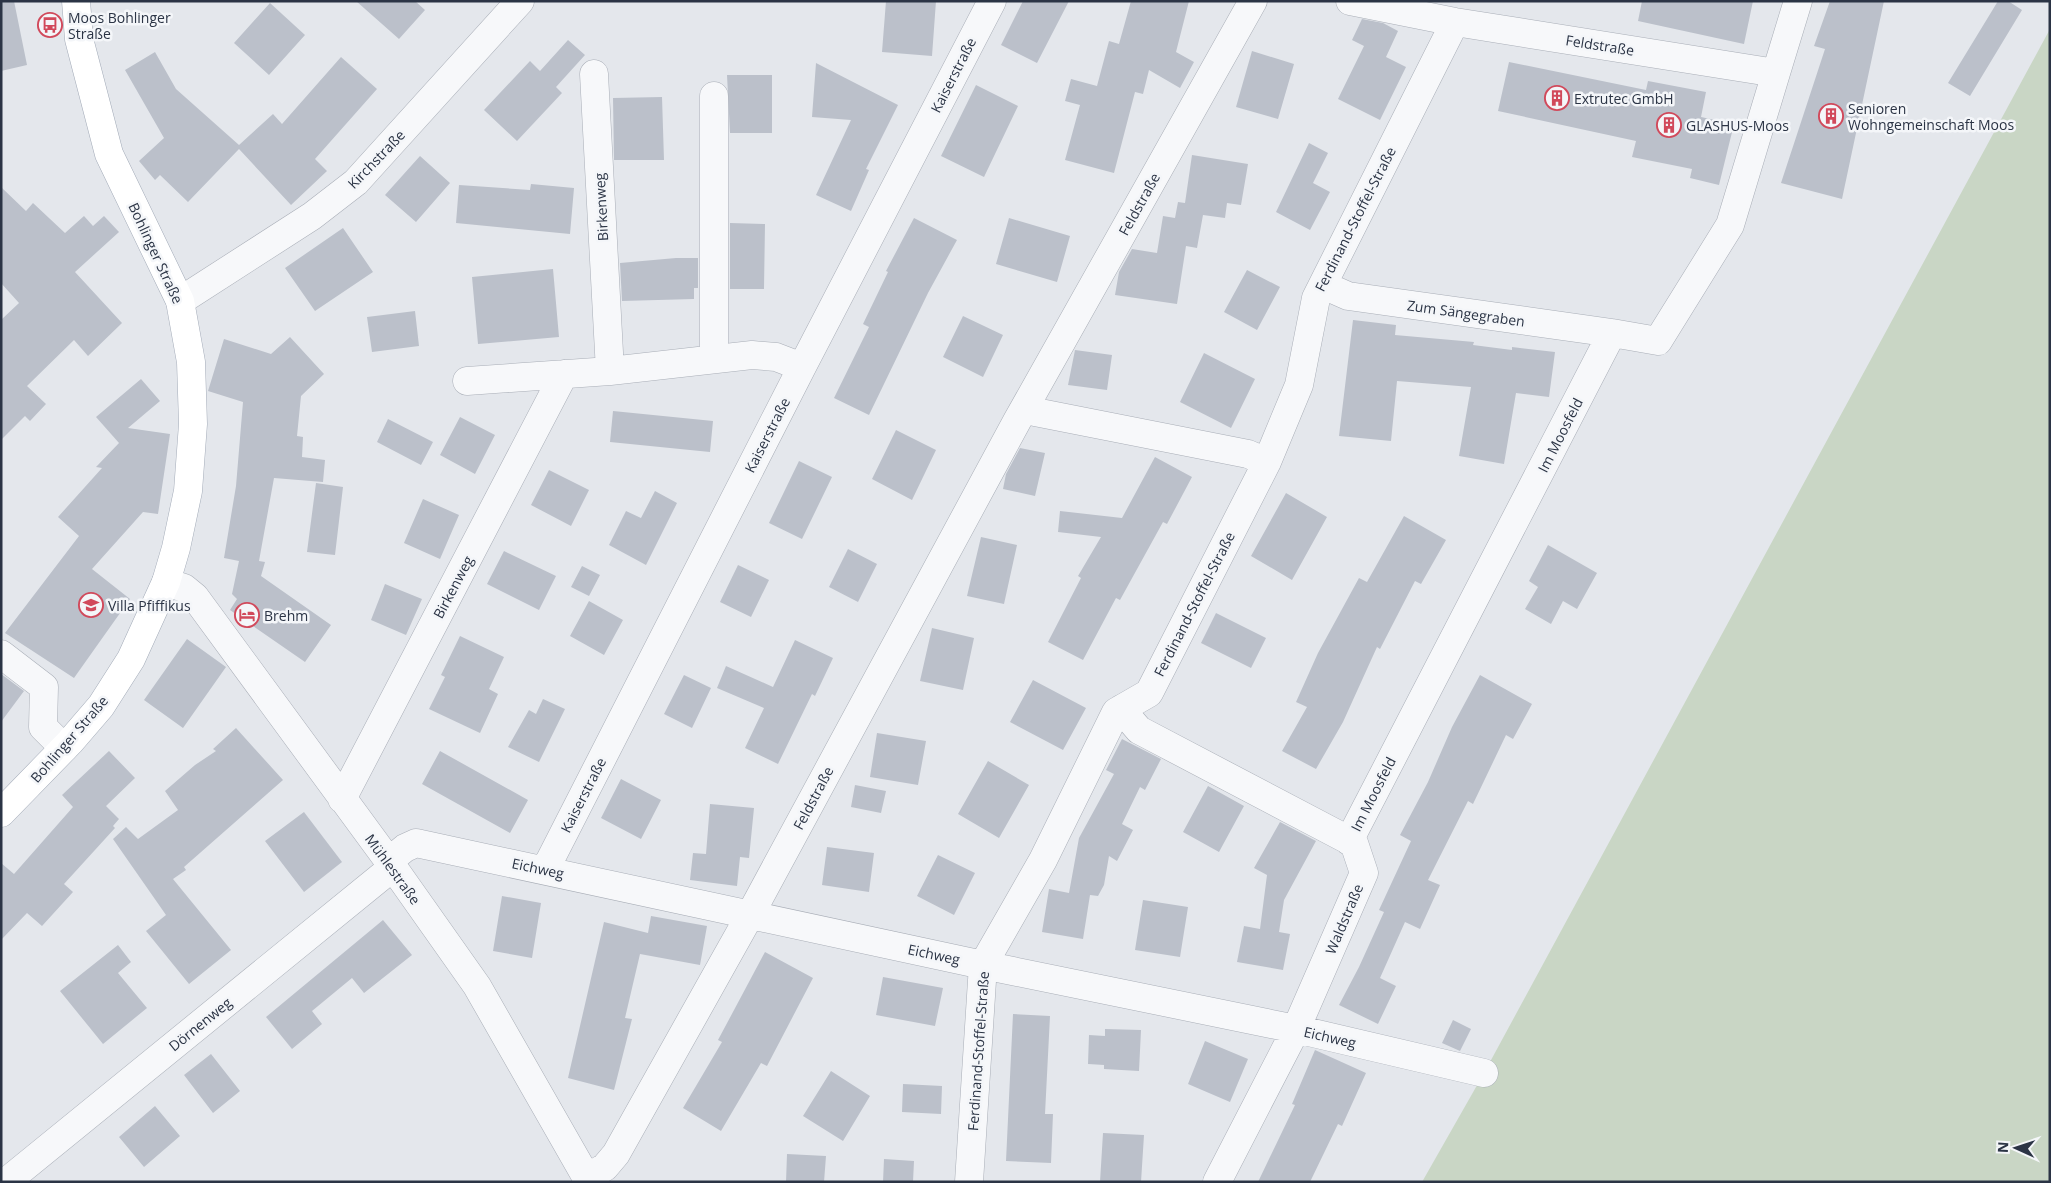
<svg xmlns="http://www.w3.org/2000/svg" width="2051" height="1183" viewBox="0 0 2051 1183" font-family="'Open Sans',sans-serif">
	<rect width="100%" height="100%" fill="#e4e7ec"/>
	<!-- green -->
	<path fill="#c9d6c5" d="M2050 29V1182H1422L1484 1073Z"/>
	<!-- building -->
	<path fill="#bbc0ca" d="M1 1H14L27 65 1 71Z
		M356 1H415L425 10 399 39Z
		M886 1H936L932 56 882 52Z
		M1023 1H1069L1037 63 1001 45Z
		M1131 1H1189L1176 52 1194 62 1180 88 1149 70 1143 94 1135 92 1114 173 1065 160 1080 105 1065 101 1071 79 1097 86 1109 41 1119 44Z
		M1642 1H1753L1744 44 1638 21Z
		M1830 1H1884L1842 199 1781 183 1825 49 1814 46Z
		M1998 1H2008L2022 10 1970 96 1948 83Z
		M270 3 305 35 269 75 234 43Z
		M1362 19 1383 23 1398 31 1386 57 1406 67 1380 120 1338 99 1364 46 1352 40Z
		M568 40 585 55 556 87 562 93 517 141 484 110 530 61 540 71Z
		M1252 51 1294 64 1278 119 1236 107Z
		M155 52 176 89 239 145 273 114 282 124 341 57 377 89 315 159 327 171 291 205 239 149 188 202 160 175 155 180 139 161 164 138 125 70Z
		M1509 62 1646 90 1648 81 1706 92 1701 117 1734 124 1719 185 1690 178 1692 169 1632 157 1636 141 1498 111Z
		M816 63 898 105 866 169 869 170 851 211 816 195 851 120 812 117Z
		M727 75H772V133H730Z
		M976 85 1018 106 984 177 941 156Z
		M662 97 664 160H614L613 98Z
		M1309 143 1328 153 1313 183 1330 192 1310 230 1276 212Z
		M1192 155 1248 164 1241 205 1227 203 1225 218 1203 215 1197 248 1186 246 1177 304 1115 295 1119 272 1132 249 1157 253 1163 216 1175 218 1178 202 1185 203Z
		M420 156 450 183 416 222 385 195Z
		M531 184 574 188 570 234 456 223 459 185 530 190Z
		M1 187 26 211 33 203 65 233 84 216 93 226 104 216 119 232 75 272 122 323 88 356 74 340 27 386 46 404 30 421 25 416 1 440V320L19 303 1 283Z
		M914 218 957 240 928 293 869 415 834 398 869 327 863 324 888 272 886 271Z
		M1009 218 1070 236 1057 282 996 264Z
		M730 223 765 224 764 289H730Z
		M343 228 373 272 315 311 285 268Z
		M676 258H698V288H694V299L622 301 620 263Z
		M553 269 559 337 478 344 472 277Z
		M1247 270 1280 287 1257 330 1224 312Z
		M415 311 419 346 372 352 367 317Z
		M963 316 1003 335 983 377 943 357Z
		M1353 320 1396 325 1395 335 1474 342 1473 345 1512 350V347L1555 352 1549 397 1516 393 1504 464 1459 456 1471 387 1397 381 1391 441 1339 436Z
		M290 337 324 374 301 396 297 436 303 437 302 457 325 460 323 482 274 478 259 561 265 562 261 576 331 625 305 662 230 610 237 599 232 594 239 561 224 558 236 486 243 402 208 391 224 339 271 354Z
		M1075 350 1112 355 1107 390 1068 385Z
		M1204 353 1255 379 1231 428 1180 402Z
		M141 379 160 401 128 428 170 434 158 514 143 512 92 569 130 599 74 678 5 633 79 536 58 517 102 468 96 467 119 443 96 417Z
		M613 411 713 421 710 452 610 442Z
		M460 417 495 435 475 474 440 455Z
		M388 419 433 442 421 465 377 442Z
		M896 430 936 450 912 500 872 479Z
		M1020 448 1045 453 1035 496 1003 489 1006 474Z
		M1155 457 1192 477 1167 524 1163 522 1120 600 1116 598 1083 660 1048 642 1081 578 1078 576 1101 537 1058 532 1060 511 1122 518Z
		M799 461 832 477 802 539 769 523Z
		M549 470 589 490 571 526 531 505Z
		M316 483 343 487 335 555 307 552Z
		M655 491 677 503 646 565 609 545 626 511 641 518Z
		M1286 493 1327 517 1292 580 1251 556Z
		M423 499 459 515 440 559 404 543Z
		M1404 516 1446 540 1421 584 1415 581 1380 649 1377 647 1343 722 1316 769 1282 751 1307 707 1296 702 1318 653 1359 578 1367 582Z
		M981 537 1017 545 1004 604 967 596Z
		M1548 545 1597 573 1577 609 1563 601 1551 624 1525 609 1538 587 1529 581Z
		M848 549 877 564 858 602 829 587Z
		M504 551 556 576 539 610 487 584Z
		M738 565 769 580 751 617 720 602Z
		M582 566 600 575 589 596 571 587Z
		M385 584 422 599 406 635 371 620Z
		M589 601 623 620 604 655 570 636Z
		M1216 613 1266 638 1251 668 1201 643Z
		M932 628 974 638 963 690 920 681Z
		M460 636 504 657 489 689 498 694 480 733 429 709 445 677 441 675Z
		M187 639 226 667 183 728 144 700Z
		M795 640 833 658 815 696 812 694 778 764 745 748 764 708 717 688 726 666 773 687Z
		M1 674 24 691 1 722Z
		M684 675 711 688 692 728 664 714Z
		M1480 675 1532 704 1513 739 1506 735 1473 804 1468 801 1428 880 1440 885 1420 929 1405 922 1380 978 1396 986 1378 1024 1339 1005 1359 967 1384 912 1379 910 1411 841 1400 835 1428 782 1452 727Z
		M1033 680 1086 708 1063 750 1010 722Z
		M543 699 565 709 539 762 508 747 529 710 536 714Z
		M236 728 283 780 184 867 186 870 173 879 231 950 189 984 146 931 166 915 113 839 126 827 138 839 178 810 165 791 195 765 216 751 213 749Z
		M877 733 926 741 918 785 870 777Z
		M1122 739 1161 759 1145 790 1140 787 1122 824 1133 830 1117 861 1109 856 1104 885 1098 896 1090 895 1083 939 1042 932 1049 889 1069 893 1079 838 1114 774 1106 770Z
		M109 751 135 778 106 806 119 819 113 826 115 828 64 884 73 892 42 926 27 913 1 940V863L14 874 73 807 62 795Z
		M440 751 528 800 510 833 422 784Z
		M988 761 1029 785 999 838 958 814Z
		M621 779 661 800 641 839 601 818Z
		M855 785 886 791 881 813 851 807Z
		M1208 786 1244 806 1219 852 1183 832Z
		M710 804 754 808 749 858 740 857 737 886 690 880 693 853 706 854Z
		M304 812 342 862 304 892 265 841Z
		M1280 822 1316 841 1284 900 1279 932 1290 934 1283 970 1237 962 1244 926 1260 929 1267 875 1254 868Z
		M827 847 874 853 869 892 822 885Z
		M938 855 975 873 954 915 917 896Z
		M502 896 541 903 532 958 493 951Z
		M1143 900 1188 907 1180 957 1135 950Z
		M651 916 707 926 700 965 640 954 625 1018 632 1019 614 1090 568 1078 604 922 648 933Z
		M383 920 412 955 364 993 352 978 312 1011 322 1024 292 1049 266 1017Z
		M118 945 131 962 118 973 147 1008 103 1044 60 991Z
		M765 952 813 978 767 1066 761 1063 721 1131 683 1108 722 1042 718 1040Z
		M883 977 943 988 935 1026 876 1015Z
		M1013 1014 1050 1016 1045 1114H1053L1051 1163 1006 1161Z
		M1453 1020 1471 1029 1460 1051 1442 1043Z
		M1105 1029 1141 1030 1139 1071 1104 1069V1065L1088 1064 1089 1035 1105 1036Z
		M1205 1041 1248 1059 1230 1102 1188 1084Z
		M1315 1050 1366 1073 1342 1126 1338 1124 1310 1182H1258L1295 1105 1292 1104Z
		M211 1054 240 1091 213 1113 184 1075Z
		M831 1071 870 1096 843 1141 803 1116Z
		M903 1084 942 1086 941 1114 902 1112Z
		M155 1106 180 1136 144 1167 119 1137Z
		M1103 1133 1144 1135 1141 1182H1100Z
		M787 1154 826 1156 824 1182H786Z
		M884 1159 914 1161 913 1182H883Z"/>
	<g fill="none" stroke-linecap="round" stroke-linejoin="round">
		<defs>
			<path id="minor" d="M1350 1 1455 22 1776 73 1798 1
				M594 74 610 371
				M1323 285 1348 296 1612 333
				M180 301 312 216 356 182 520 1
				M714 358V96
				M467 381 610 371 752 355 776 357 802 367
				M1025 407 1035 412 1248 454 1267 462
				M166 582 184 588 195 597 393 867 477 986 589 1182
				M1 654 44 687 43 727 64 748
				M1121 709 1139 730 1354 843 1364 873 1296 1029 1217 1182
				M342 799 564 374
				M1349 841 1612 333 1658 341 1730 225 1776 73
				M389 861 405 848 416 843 983 965 1296 1029 1484 1073
				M545 870 802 367 992 1
				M587 1178 605 1167 616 1154 750 915 1017 421 1253 1
				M6 1182 393 867
				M969 1182 983 965 1043 860 1116 712 1149 693 1267 462 1299 385 1316 298 1455 22"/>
			<path id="major" d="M1 813 70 742 101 706 131 659 166 582 176 548 188 491 193 424 191 362 180 301 109 154 79 39 76 1"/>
		</defs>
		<!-- minor casing -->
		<use href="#minor" stroke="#a9aeb7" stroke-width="29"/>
		<!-- major casing -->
		<use href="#major" stroke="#a3abb8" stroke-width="29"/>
		<!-- minor -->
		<use href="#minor" stroke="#f7f8fa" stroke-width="28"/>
		<!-- major -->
		<use href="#major" stroke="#fff" stroke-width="28"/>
	</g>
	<!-- icons -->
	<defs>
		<symbol id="bus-ring" viewBox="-11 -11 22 22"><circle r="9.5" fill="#f4f6f9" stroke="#d1495b" stroke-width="1.5"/><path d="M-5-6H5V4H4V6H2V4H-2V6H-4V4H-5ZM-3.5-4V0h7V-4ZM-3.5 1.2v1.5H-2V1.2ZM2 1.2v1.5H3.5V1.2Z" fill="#d1495b"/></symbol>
		<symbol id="building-ring" viewBox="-11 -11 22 22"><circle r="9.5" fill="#f4f6f9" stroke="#d1495b" stroke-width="1.5"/><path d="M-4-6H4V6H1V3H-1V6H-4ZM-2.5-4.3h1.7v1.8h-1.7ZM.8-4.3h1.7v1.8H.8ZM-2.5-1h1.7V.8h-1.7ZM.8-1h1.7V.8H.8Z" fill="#d1495b"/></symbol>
		<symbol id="school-ring" viewBox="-11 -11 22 22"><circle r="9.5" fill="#f4f6f9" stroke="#d1495b" stroke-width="1.5"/><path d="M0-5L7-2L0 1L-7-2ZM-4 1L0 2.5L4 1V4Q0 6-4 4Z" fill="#d1495b"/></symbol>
		<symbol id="hotel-ring" viewBox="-11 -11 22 22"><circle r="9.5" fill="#f4f6f9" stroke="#d1495b" stroke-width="1.5"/><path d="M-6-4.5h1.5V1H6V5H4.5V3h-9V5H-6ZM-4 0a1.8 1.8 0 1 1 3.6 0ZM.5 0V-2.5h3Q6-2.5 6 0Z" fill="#d1495b"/></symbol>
	</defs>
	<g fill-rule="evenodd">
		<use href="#bus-ring" x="36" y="11" width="28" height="28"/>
		<use href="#building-ring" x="1543" y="84" width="28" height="28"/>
		<use href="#building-ring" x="1817" y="102" width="28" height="28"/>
		<use href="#building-ring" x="1655" y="111" width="28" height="28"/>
		<use href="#school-ring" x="77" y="591" width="28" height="28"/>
		<use href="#hotel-ring" x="233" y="601" width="28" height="28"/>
	</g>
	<g text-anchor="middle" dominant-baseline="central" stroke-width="5" stroke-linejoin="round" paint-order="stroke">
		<!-- poi labels -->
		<g font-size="14" fill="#2b3445" stroke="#f4f6f9" text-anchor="start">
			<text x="68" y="17">Moos Bohlinger<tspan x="68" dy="16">Straße</tspan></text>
			<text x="1574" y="98">Extrutec GmbH</text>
			<text x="1848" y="108">Senioren<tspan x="1848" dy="16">Wohngemeinschaft Moos</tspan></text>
			<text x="1686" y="125">GLASHUS-Moos</text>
			<text x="108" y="605">Villa Pfiffikus</text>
			<text x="264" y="615">Brehm</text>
		</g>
		<!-- street labels -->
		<g font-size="14" fill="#2b3445" stroke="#f4f6f9">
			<text transform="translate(1600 45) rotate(9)">Feldstraße</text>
			<text transform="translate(953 75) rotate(-63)">Kaiserstraße</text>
			<text transform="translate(376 159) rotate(-46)">Kirchstraße</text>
			<text transform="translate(1139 204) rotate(-61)">Feldstraße</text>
			<text transform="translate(601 207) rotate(-93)">Birkenweg</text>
			<text transform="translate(1355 219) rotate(-63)">Ferdinand-Stoffel-Straße</text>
			<text transform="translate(156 253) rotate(65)">Bohlinger Straße</text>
			<text transform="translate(1466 313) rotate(8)">Zum Sängegraben</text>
			<text transform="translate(767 435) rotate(-63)">Kaiserstraße</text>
			<text transform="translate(1560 435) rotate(-63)">Im Moosfeld</text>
			<text transform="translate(453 587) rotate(-62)">Birkenweg</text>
			<text transform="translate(1194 604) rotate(-63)">Ferdinand-Stoffel-Straße</text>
			<text transform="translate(69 739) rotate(-49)">Bohlinger Straße</text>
			<text transform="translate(1373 794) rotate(-63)">Im Moosfeld</text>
			<text transform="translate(583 795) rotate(-63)">Kaiserstraße</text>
			<text transform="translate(813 798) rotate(-62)">Feldstraße</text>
			<text transform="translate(538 868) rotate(12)">Eichweg</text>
			<text transform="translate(393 869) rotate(54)">Mühlestraße</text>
			<text transform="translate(1344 919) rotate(-67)">Waldstraße</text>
			<text transform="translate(934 954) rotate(12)">Eichweg</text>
			<text transform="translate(200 1024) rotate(-39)">Dörnenweg</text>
			<text transform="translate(1330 1037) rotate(13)">Eichweg</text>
			<text transform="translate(978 1051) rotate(-86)">Ferdinand-Stoffel-Straße</text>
		</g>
	</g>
	<!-- border -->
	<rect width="2051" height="1183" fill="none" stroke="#2b3445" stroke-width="5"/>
	<!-- north arrow -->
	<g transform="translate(2016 1148) rotate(273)" stroke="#f4f6f9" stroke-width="4" paint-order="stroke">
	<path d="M0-4L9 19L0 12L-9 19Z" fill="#2b3445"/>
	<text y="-8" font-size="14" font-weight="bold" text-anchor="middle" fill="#2b3445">N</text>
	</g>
</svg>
